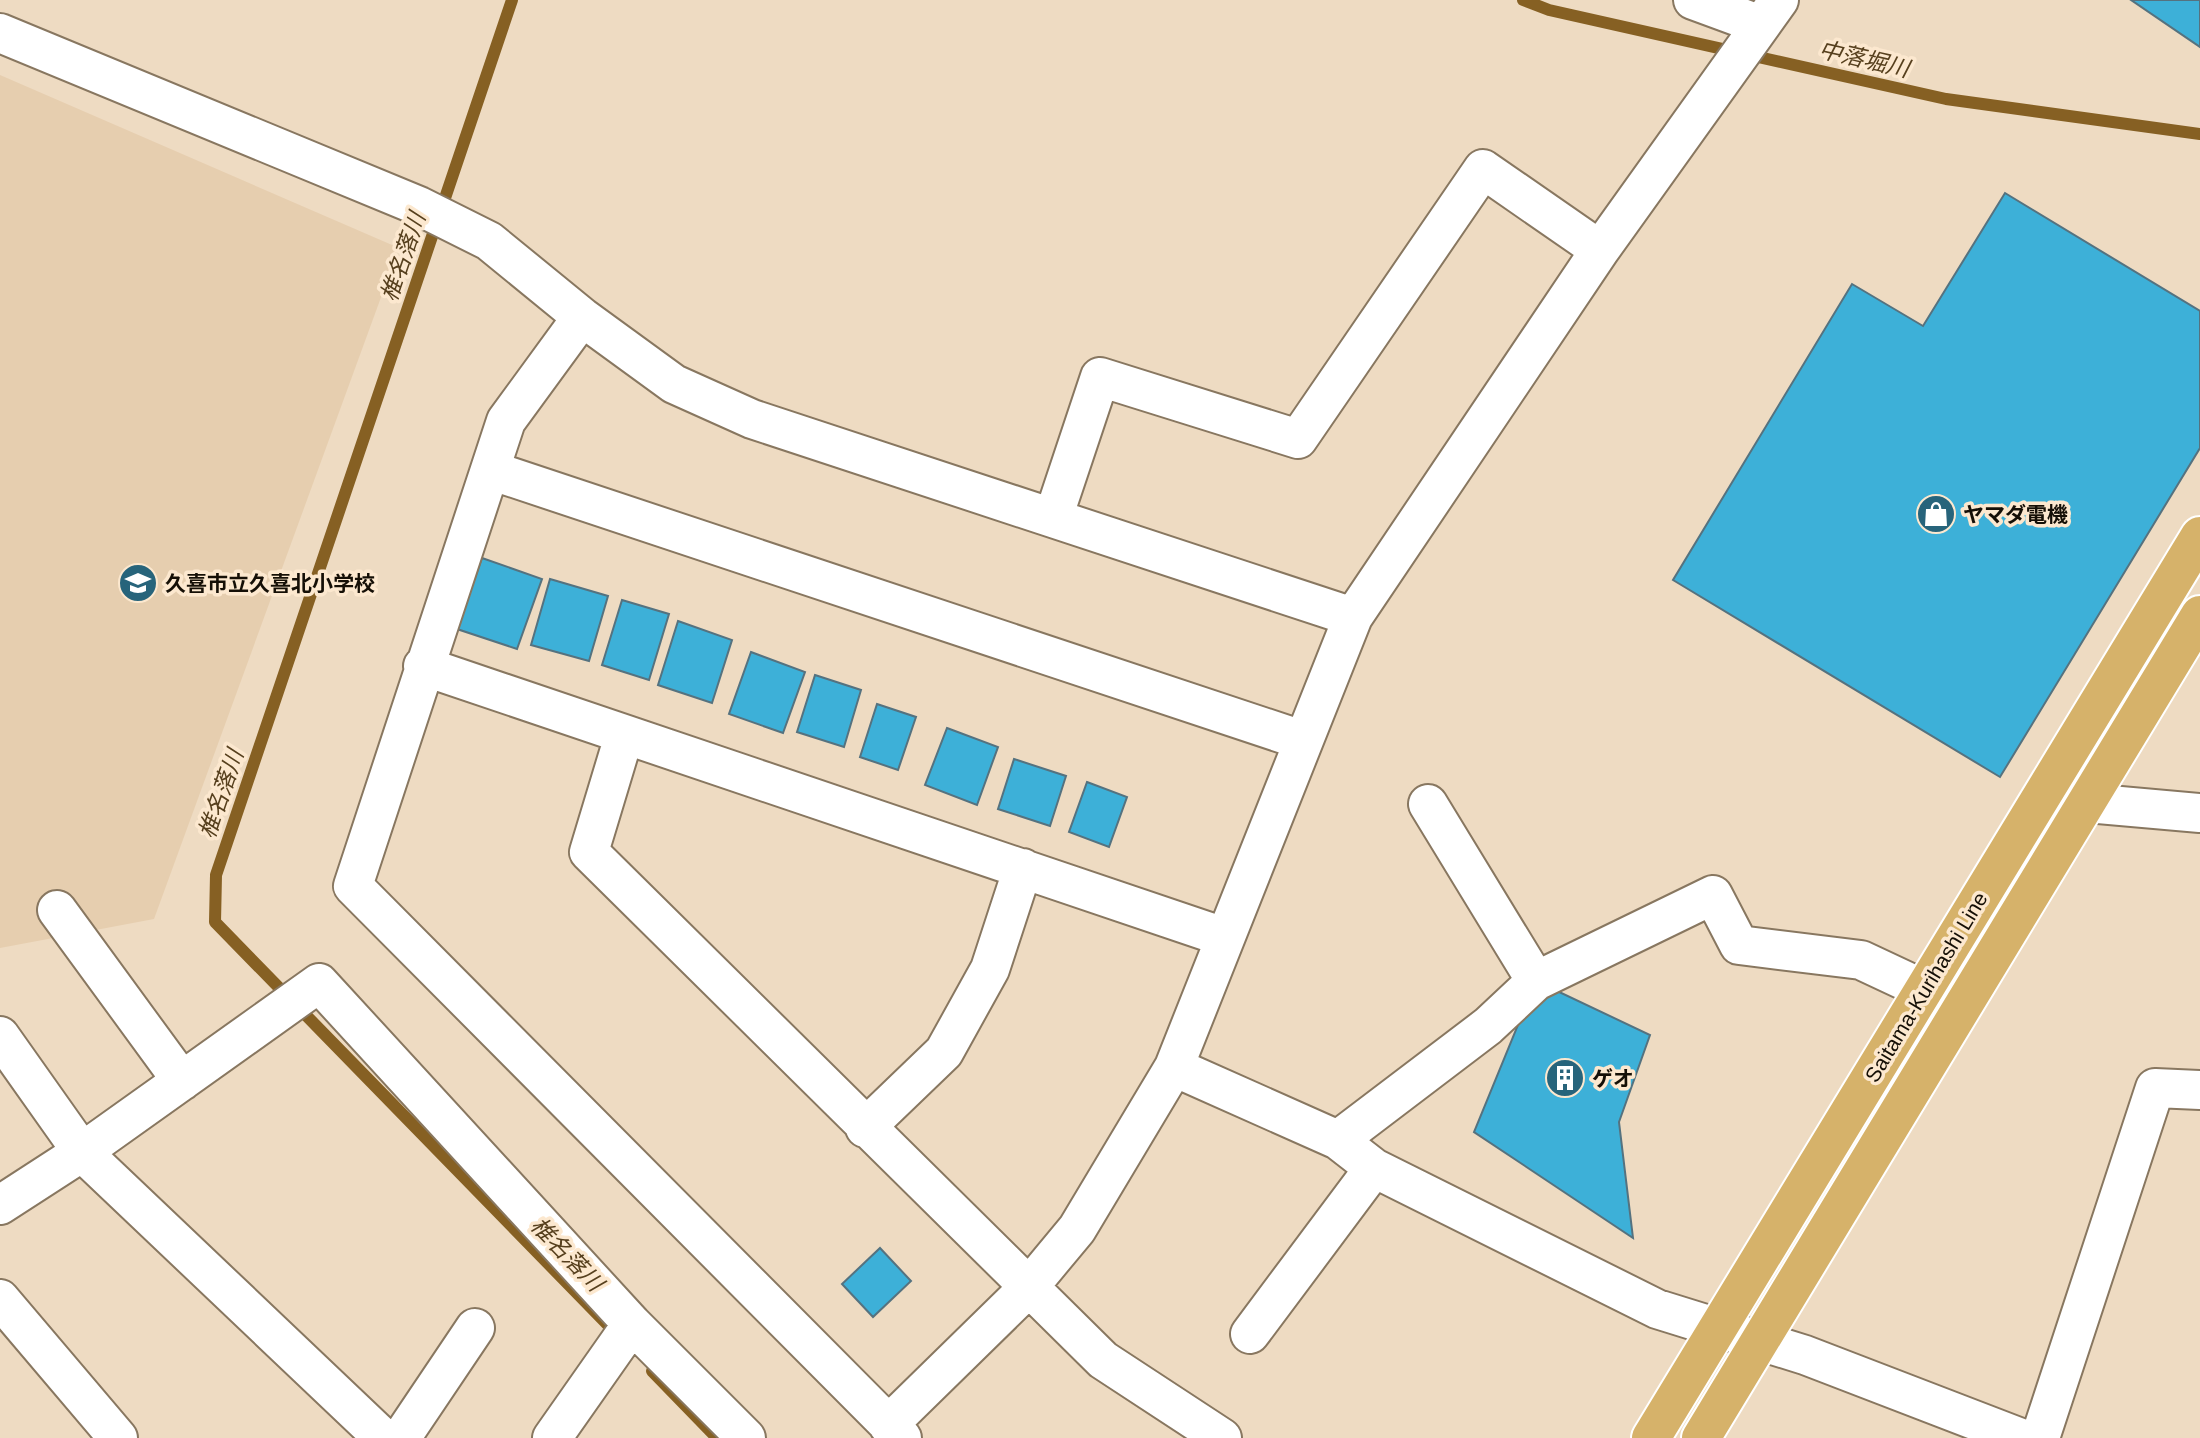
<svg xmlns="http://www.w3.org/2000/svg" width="2200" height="1438" viewBox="0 0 2200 1438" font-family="Arial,'Noto Sans JP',sans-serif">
	<rect width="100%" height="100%" fill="#eedbc2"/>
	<!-- built -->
	<path fill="#e6ceaf" d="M0 75 399 248 154 919 0 948Z"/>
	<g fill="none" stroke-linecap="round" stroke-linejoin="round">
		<!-- stream -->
		<path stroke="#866023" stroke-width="12" d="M512 0 216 875 215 922 610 1327
			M1523 0 1549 10 1946 99 2200 134
			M652 1371 717 1438"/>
	</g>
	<!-- building -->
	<path fill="#3db0d8" stroke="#55727f" stroke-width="2" d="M2131 0H2200V47Z
		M2005 193 2200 311V448L2000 777 1673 580 1852 284 1923 326Z
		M482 558 542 579 517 649 457 629Z
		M550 579 608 596 589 661 531 645Z
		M622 600 669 614 649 680 602 665Z
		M678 621 732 640 712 703 658 685Z
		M751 652 805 672 783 733 729 714Z
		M815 675 861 690 844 747 797 732Z
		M877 704 916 717 898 770 860 757Z
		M947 728 998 747 977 805 925 785Z
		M1014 759 1066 776 1050 826 998 809Z
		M1087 782 1127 797 1109 847 1069 832Z
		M1536 981 1650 1035 1619 1122 1633 1238 1474 1132Z
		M880 1248 911 1281 873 1317 842 1284Z"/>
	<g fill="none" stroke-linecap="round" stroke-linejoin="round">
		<defs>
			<path id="minor" d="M1693 0 1761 25
				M0 33 419 206 489 241 582 317 674 384 752 419 1353 617
				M582 317 506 421 353 886 902 1438
				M490 470 1302 740
				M1053 518 1100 377 1298 439 1483 169 1600 250
				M423 666 1224 937
				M624 736 589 852 1103 1360 1222 1438
				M2087 803 2200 813
				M1428 804 1536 981
				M57 910 182 1081
				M0 1036 82 1152 383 1438
				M1174 1067 1338 1140 1374 1168 1657 1309 1805 1355 2021 1438
				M865 1128 944 1052 990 969 1023 868
				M1338 1140 1488 1026 1536 981 1713 895 1739 945 1861 960 1925 990
				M0 1205 82 1152 319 983 632 1324 746 1438
				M0 1299 118 1438
				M1250 1334 1374 1168
				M888 1425 1028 1288 1077 1229 1174 1067 1353 617 1600 250 1779 0
				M401 1438 475 1328
				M552 1438 632 1324
				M2040 1438 2155 1088 2200 1090"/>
			<path id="major" d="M1651 1438 2200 536
				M1701 1438 2200 615"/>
		</defs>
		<!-- minor casing -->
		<use href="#minor" stroke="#887760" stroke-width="42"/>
		<!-- major casing -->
		<use href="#major" stroke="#fff" stroke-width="42"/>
		<!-- minor -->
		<use href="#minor" stroke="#fff" stroke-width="38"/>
		<!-- major -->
		<use href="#major" stroke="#d6b26a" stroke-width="38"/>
	</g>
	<!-- icons -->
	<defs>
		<symbol id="shop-disc" viewBox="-11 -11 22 22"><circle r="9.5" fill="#27647b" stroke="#fce8cf"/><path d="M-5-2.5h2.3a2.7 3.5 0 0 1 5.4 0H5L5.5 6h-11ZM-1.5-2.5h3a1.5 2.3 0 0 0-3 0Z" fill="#fff"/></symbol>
		<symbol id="school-disc" viewBox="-11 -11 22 22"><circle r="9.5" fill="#27647b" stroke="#fce8cf"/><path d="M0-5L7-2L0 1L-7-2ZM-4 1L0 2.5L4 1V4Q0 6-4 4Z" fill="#fff"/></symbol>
		<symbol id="building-disc" viewBox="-11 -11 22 22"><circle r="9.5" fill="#27647b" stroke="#fce8cf"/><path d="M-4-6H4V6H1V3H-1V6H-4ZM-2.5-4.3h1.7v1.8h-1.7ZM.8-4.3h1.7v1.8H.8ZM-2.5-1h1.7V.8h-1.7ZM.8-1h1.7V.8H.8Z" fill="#fff"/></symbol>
	</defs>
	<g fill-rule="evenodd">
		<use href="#shop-disc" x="1914" y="492" width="44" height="44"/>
		<use href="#school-disc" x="116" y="561" width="44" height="44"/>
		<use href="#building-disc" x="1543" y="1056" width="44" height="44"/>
	</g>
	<g text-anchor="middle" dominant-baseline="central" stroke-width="7" stroke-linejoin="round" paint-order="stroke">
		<!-- poi labels -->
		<g font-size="21" font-weight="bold" fill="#150f06" stroke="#fce8cf" text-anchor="start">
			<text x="1963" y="514">ヤマダ電機</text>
			<text x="165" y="583">久喜市立久喜北小学校</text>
			<text x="1592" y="1078">ゲオ</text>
		</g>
		<!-- street labels -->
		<g font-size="21" fill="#150f06" stroke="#fce8cf">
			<text transform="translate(1926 987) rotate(-59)">Saitama-Kurihashi Line</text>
		</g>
		<!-- water labels -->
		<g font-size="23" font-style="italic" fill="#57401e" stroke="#fce8cf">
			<text transform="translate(1864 59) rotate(13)">中落堀川</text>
			<text transform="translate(403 257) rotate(-71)">椎名落川</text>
			<text transform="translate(221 794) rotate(-71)">椎名落川</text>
			<text transform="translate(567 1254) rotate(46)">椎名落川</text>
		</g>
	</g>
</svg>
